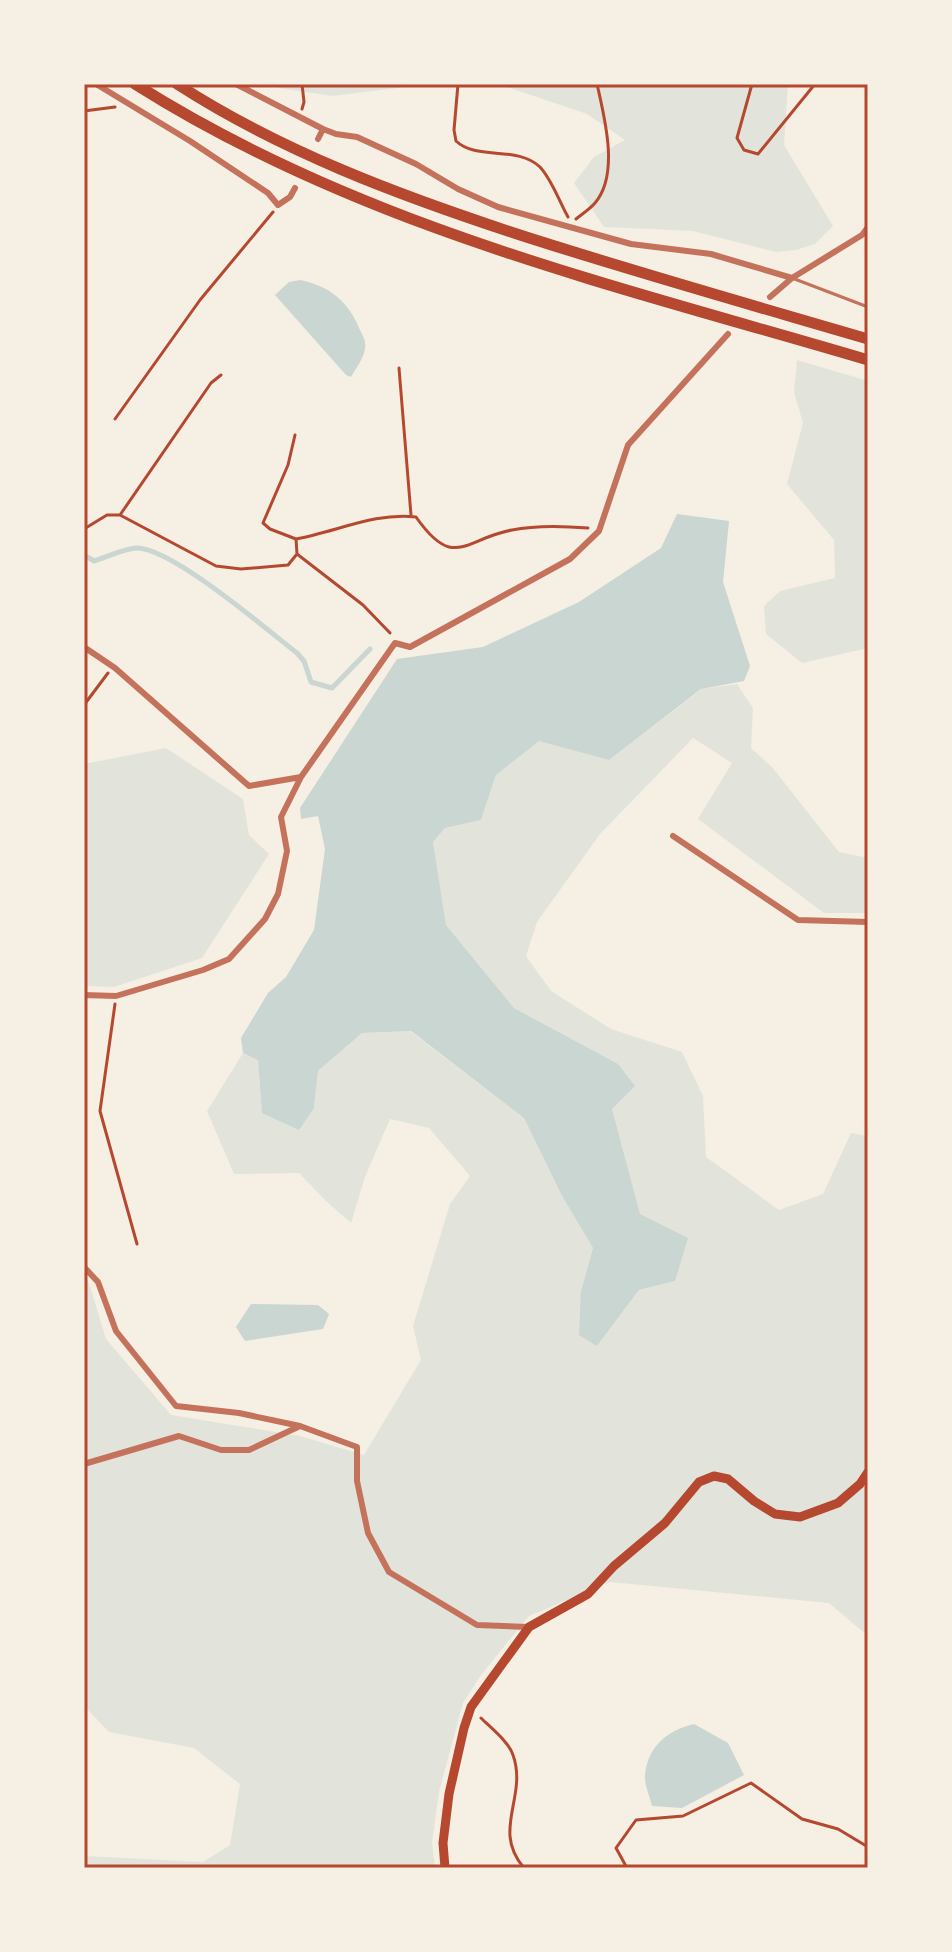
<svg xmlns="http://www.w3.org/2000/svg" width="952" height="1952" viewBox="0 0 952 1952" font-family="Literata,serif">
	<rect width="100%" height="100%" fill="#f6efe4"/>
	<!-- green -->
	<path fill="#e2e4dc" d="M277 84H788L784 145 833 226 815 244 796 250 776 252 693 231 604 227 574 183 594 157 625 140 587 114 507 87H405L333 96 278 88Z
		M797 360 868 381V648L802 663 766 634 764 606 780 591 835 578 834 540 787 484 803 423 794 392Z
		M737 684 753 708 751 748 772 767 839 852 868 858V913H824L698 819 732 763 693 738 600 834 537 922 526 956 551 991 611 1029 682 1052 703 1096 706 1157 779 1210 823 1194 851 1133 868 1136V1636L829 1603 610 1582 529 1616 481 1675 463 1703 439 1792 432 1843 435 1868H84V1856L203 1862 230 1845 240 1784 194 1748 109 1732 84 1706V1278L89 1283 106 1339 171 1415 300 1436 364 1455 421 1360 413 1326 450 1204 470 1176 429 1128 390 1119 365 1177 351 1223 326 1201 299 1173 234 1174 207 1111 243 1053 258 1059 262 1113 314 1108 318 1071 362 1033 410 1031 524 1118 562 1196 593 1248 581 1291 597 1346 639 1290 675 1281 640 1215 612 1109 634 1086 564 1035 514 1008 446 925 433 842 445 828 481 820 496 775 539 740 609 760 702 689Z
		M166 748 243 799 249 835 269 854 202 958 114 987 84 986V764Z"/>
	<!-- water -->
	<path fill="#c9d6d2" d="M300 280C330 286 349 302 360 330 363 336 366 341 365 348 364 358 356 368 351 377L346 375 275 295 289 282Z
		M677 514 729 521 723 582 750 666 744 681 701 689 609 760 539 741 496 775 481 820 445 828 433 842 446 925 514 1008 618 1064 635 1086 612 1109 640 1214 688 1238 675 1281 639 1290 597 1346 579 1335 581 1291 593 1248 562 1196 524 1118 411 1031 362 1033 318 1071 314 1108 299 1130 262 1113 258 1060 243 1053 241 1038 268 993 286 977 314 930 325 849 318 816 301 819 300 808 397 659 483 647 579 602 661 548Z
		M251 1304 318 1305 329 1314 323 1329 245 1341 236 1327Z
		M694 1724 728 1743 744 1775 682 1808 652 1806C650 1797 644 1784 645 1775 648 1745 669 1730 694 1724Z"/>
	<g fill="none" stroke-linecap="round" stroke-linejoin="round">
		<!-- stream -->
		<path stroke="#c9d6d2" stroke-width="5" d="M84 555 94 561C107 557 123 549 136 548 171 547 266 629 297 653L304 661 311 682 332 688 370 649"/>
		<!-- path -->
		<path stroke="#b5482f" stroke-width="3" d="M458 84 454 130 456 141C477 161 517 145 540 167 552 180 559 201 568 217
			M752 84 737 138 744 150 758 154 815 84
			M302 109 304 102 302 84
			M84 111 115 107
			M576 219C582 214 590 209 595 203 620 174 604 116 597 84
			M399 368 411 515
			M115 419 200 300 273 212
			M295 435 288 465 263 523 270 529 296 539 297 554 363 605 390 633
			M120 515 211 383 221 375
			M84 529 107 515H120L216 566 241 569 288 565 297 554
			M296 539C336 532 375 512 416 517 454 571 464 539 512 530 536 525 564 526 588 528
			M84 705 108 673
			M115 1004 100 1111 137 1244
			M481 1718C491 1728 509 1742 513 1755 528 1797 491 1830 524 1868
			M627 1868 616 1848 636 1820 683 1816 751 1783 802 1819 838 1829 868 1847"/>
		<!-- service -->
		<path stroke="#c5725c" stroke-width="3" d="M792 278 868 307"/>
		<!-- minor -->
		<path stroke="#c5725c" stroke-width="6" d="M96 84 190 141 268 193 278 205 290 197 295 188
			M236 84 323 129
			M318 139 323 129 336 134 357 137 416 164 458 189 498 207 631 244 711 254 792 278
			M770 297 792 278 862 235 868 227
			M84 647 115 668 249 786 301 777
			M673 836 798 920 868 922
			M84 995 116 996 203 970 229 959 265 919 278 894 287 851 281 817 301 777 395 643 410 647 570 559 599 531 628 445 728 334
			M84 1267 98 1282 116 1331 176 1406 239 1413 300 1426 357 1447V1481L368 1533 389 1572 477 1625 529 1627
			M84 1464 179 1436 221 1450H249L300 1426"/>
		<!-- secondary -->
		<path stroke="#b5482f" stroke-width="9" d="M445 1868 443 1843 449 1794 464 1728 471 1707 529 1627 588 1594 614 1566 665 1523 699 1482 714 1476 728 1479 754 1501 775 1514 800 1517 838 1503 860 1484 868 1472"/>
		<!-- motorway -->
		<path stroke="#b5482f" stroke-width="11" d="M135 84C361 227 615 285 868 360
			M177 84C282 152 401 196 520 235 635 272 752 305 868 339"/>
	</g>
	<!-- border -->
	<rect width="952" height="1952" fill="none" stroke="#f6efe4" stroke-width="172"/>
	<rect x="86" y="86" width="780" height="1780" fill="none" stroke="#b5482f" stroke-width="3"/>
</svg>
